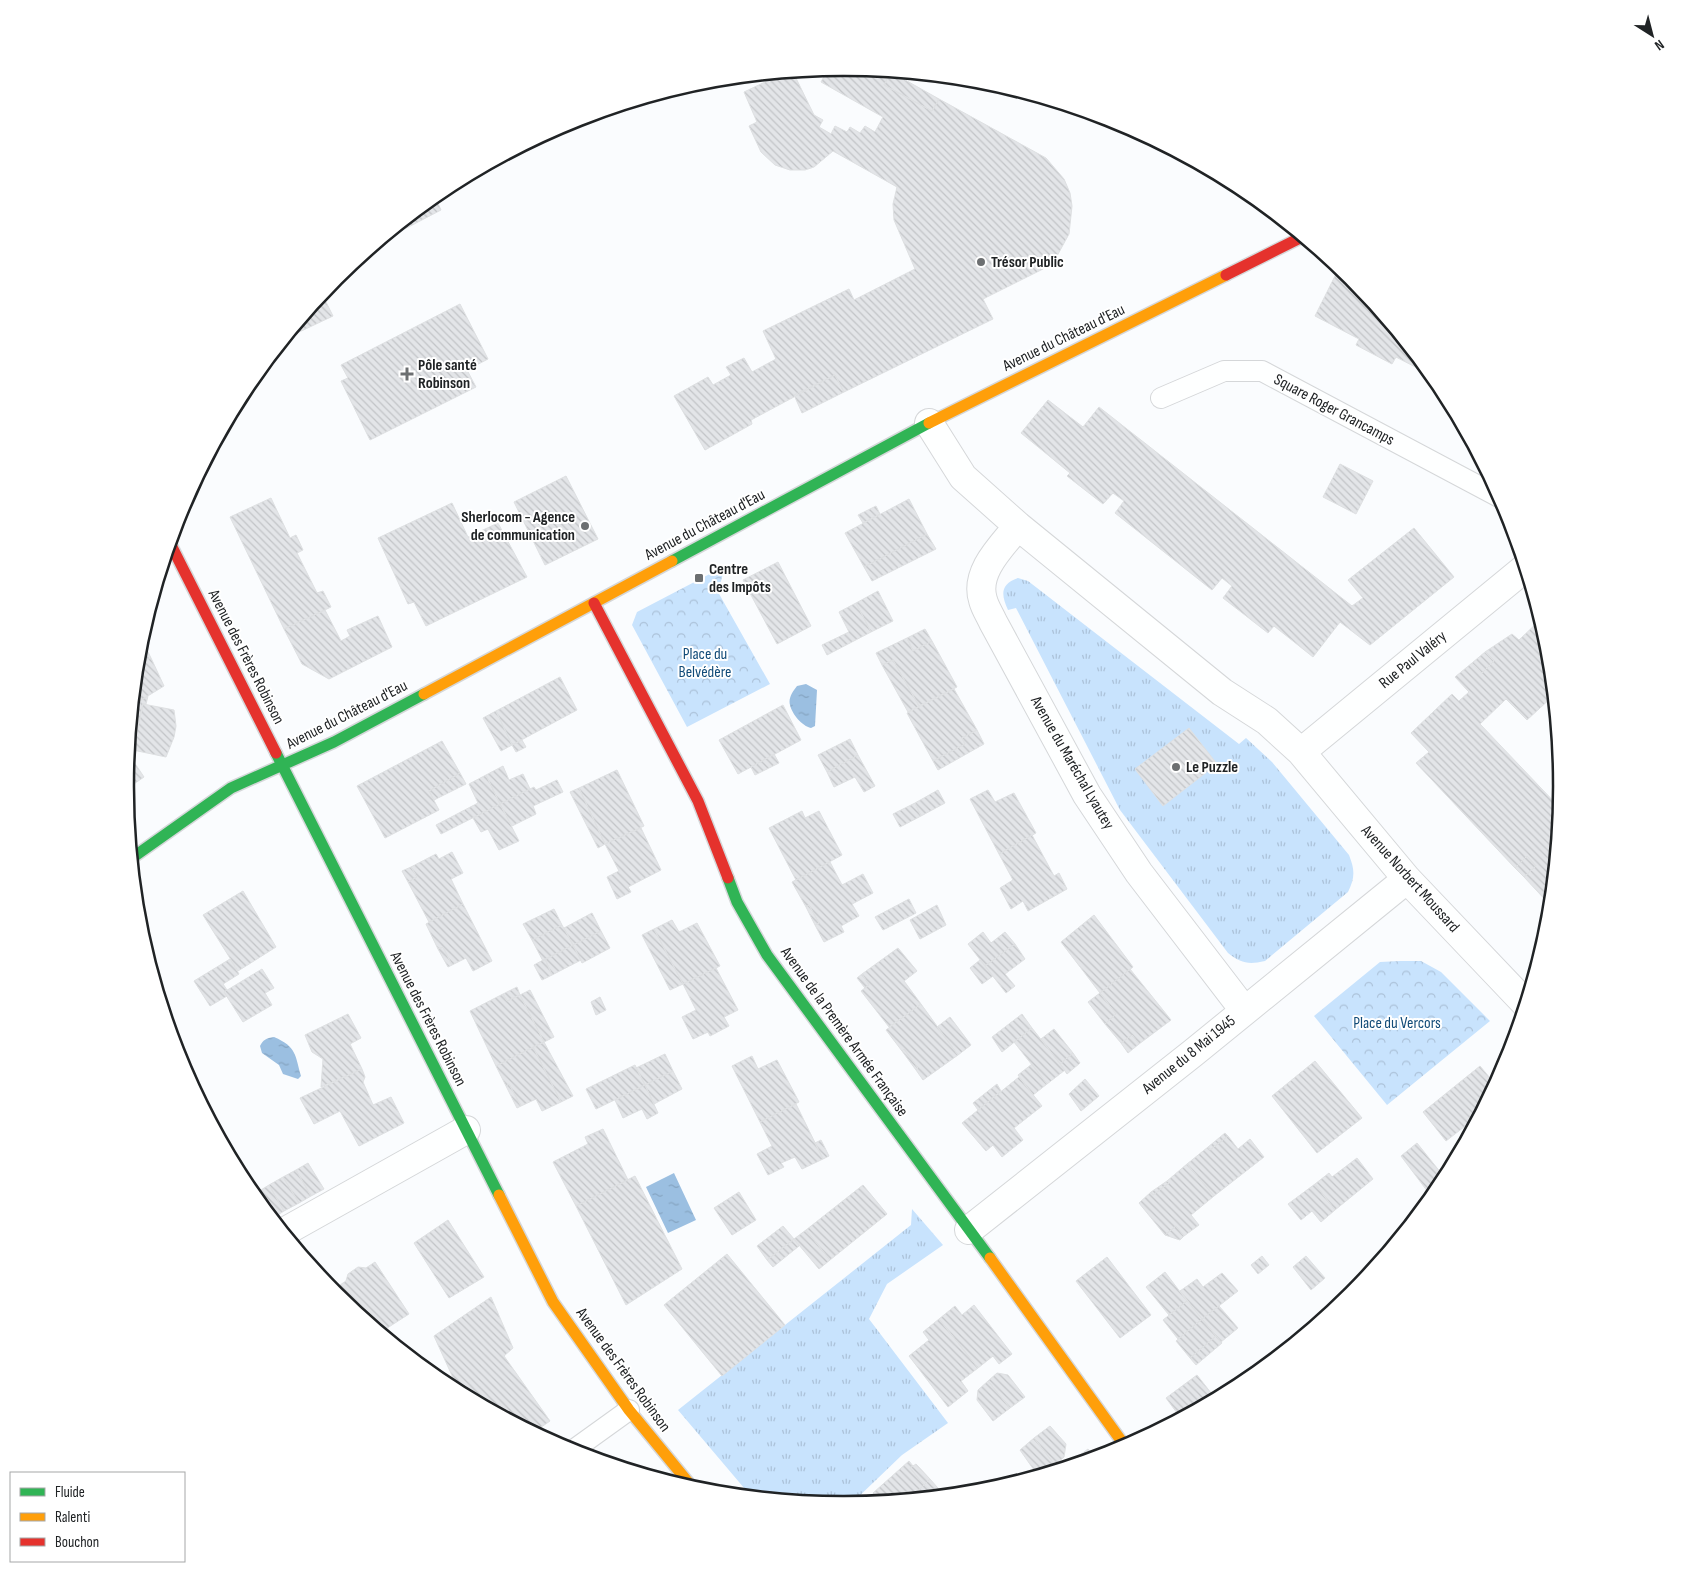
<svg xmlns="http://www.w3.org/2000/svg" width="1687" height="1572" viewBox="0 0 1687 1572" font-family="'Sofia Sans Condensed',sans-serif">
	<defs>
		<pattern id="grass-tufts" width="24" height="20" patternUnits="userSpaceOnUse" patternTransform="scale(1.25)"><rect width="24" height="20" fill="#c8e3fd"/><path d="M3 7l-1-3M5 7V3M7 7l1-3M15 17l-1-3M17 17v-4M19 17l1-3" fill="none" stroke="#acc2d9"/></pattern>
		<pattern id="park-crowns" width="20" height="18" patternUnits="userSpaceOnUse" patternTransform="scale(1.25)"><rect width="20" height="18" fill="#c8e3fd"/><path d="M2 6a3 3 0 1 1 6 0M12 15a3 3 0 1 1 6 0" fill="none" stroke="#acc2d9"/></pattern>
		<pattern id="water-ripples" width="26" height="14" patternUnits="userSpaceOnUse" patternTransform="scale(1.25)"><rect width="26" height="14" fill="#9bbfe1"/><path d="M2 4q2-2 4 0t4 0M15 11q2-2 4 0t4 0" fill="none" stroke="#85a4c1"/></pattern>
		<pattern id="building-back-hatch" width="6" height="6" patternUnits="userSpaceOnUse" patternTransform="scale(1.25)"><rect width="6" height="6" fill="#e3e5e8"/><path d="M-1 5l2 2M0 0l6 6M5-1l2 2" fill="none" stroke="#c2c4c7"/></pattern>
	</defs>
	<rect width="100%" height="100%" fill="#fafcfe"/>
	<!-- grass -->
	<path fill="url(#grass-tufts)" d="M1018 578 1028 581 1239 744 1246 738 1272 762 1349 855C1355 870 1355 878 1348 892L1265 961C1248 965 1241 963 1228 953L1120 810 1016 608 1008 610C1001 595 1000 584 1018 578Z
		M912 1209 943 1245 887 1284 869 1319 948 1423 902 1455 851 1504 750 1495 678 1410 911 1225Z"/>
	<!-- park -->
	<path fill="url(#park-crowns)" d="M725 566 718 592 770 684 687 727 632 625 637 612Z
		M1400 961H1421L1441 972 1490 1021 1387 1105 1314 1016 1380 962Z"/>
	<!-- water -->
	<path fill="url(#water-ripples)" d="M806 684 817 690 815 726 811 728C802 726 792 714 790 705 788 698 793 691 797 686Z
		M274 1037C297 1047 295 1055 301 1076L298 1079 283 1074 279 1065 262 1053 260 1046C263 1040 266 1038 274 1037Z
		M674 1173 696 1220 668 1233 646 1187Z"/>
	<!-- building -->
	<path fill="url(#building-back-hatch)" stroke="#dee0e2" d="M844 68 870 70 887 79 884 85 932 111 939 99 1046 158 1064 179 1070 193 1072 206 1069 234 1057 256 1043 269 983 299 993 319 844 392 835 375 751 420 752 424 705 450 674 396 708 377 713 385 731 375 726 367 744 358 752 372 776 359 763 331 849 289 854 300 915 269 894 220 893 204 897 187 833 151 814 167 805 170H790L775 165 761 152 749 126 757 122 744 92 782 74 793 72 814 115 823 120 819 127 831 134 835 126 847 132 850 127 860 133 865 126 875 132 883 117 821 82 828 69Z
		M870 70 891 72 939 99 932 111 884 85 887 79Z
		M435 197 441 210 395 234 393 230Z
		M1339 268 1352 278 1431 375 1396 357 1392 364 1356 345 1359 339 1315 316Z
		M322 294 333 316 297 333 294 328Z
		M460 304 488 359 467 370 476 387 370 440 341 381 348 378 341 365Z
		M835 375 844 392 802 413 794 395Z
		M1048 400 1083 427 1099 407 1352 606 1363 598 1348 580 1414 528 1454 577 1370 645 1340 622 1313 657 1274 626 1268 633 1223 598 1232 586 1222 578 1212 590 1115 513 1124 501 1113 493 1103 504 1067 476 1070 473 1021 433Z
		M1340 464 1373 481 1356 514 1323 497Z
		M566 476 598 539 545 565 514 502Z
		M271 498 290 538 296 535 303 550 297 553 317 593 323 591 331 607 284 629 230 517Z
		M909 499 927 534 864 567 845 533Z
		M452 503 468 537 498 523 527 577 426 626 414 602 408 604 378 538Z
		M876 506 880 514 863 523 858 515Z
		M927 534 936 549 872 581 864 567Z
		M778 562 811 626 777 644 743 580Z
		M878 591 893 621 871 632 856 603Z
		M856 603 871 632 827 655 822 645 849 632 839 612Z
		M325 610 341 641 350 636 347 630 378 616 392 647 329 679 302 664 284 629Z
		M1540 620 1548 646 1553 696 1527 720 1506 699 1480 724 1560 808 1550 905 1524 877 1536 866 1527 856 1515 868 1416 763 1429 752 1411 733 1452 694 1459 701 1469 692 1455 677 1472 663 1482 673 1494 661 1485 652 1512 634 1519 640Z
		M925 629 932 641 913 651 907 638Z
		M141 638 151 658 144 661 139 649Z
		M907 638 913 651 932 641 957 687 919 706 893 660 882 665 876 653Z
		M139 649 144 661 151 658 164 686 133 705Z
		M1485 652 1494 661 1482 673 1472 663Z
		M893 660 919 706 908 712 882 665Z
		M560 677 577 710 512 745 496 711Z
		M954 689 977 730 962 738 965 744 933 761 907 713Z
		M148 696 146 704H143L133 750H136L134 762 128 753 136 703Z
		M143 704 174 710 176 726 174 737 166 757 133 750Z
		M783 705 801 740 738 774 719 740Z
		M496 711 512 745 501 751 483 718Z
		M1189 728 1217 764 1163 806 1135 769Z
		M977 730 984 744 938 770 933 761 965 744 962 738Z
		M850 739 858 755 827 772 818 755Z
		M522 740 526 747 516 752 512 745Z
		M442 741 460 773 429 791 439 810 385 838 357 786Z
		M128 753 144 777 125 790V786Z
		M774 754 779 763 755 775 751 767Z
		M858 755 875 786 864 792 855 777 834 787 827 772Z
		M503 766 509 780 523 774 530 789 500 804 486 775Z
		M617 770 644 826 605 844 579 788Z
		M460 773 466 784 434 800 429 791Z
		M486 775 500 804 441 834 436 825 478 803 469 784Z
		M557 780 563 792 533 806 536 814 512 826 500 804 534 787 536 790Z
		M579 788 605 844 598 848 570 792Z
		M938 790 945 803 921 816 915 803Z
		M988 790 995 802 1014 793 1036 833 999 854 970 799Z
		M915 803 921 816 900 827 893 814Z
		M500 804 519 841 499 850 488 829 481 832 473 818Z
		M802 811 805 818 819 811 842 855 796 880 769 828Z
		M641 828 661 870 628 887 631 892 617 899 607 877 619 871 605 844Z
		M1032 835 1054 876 1059 873 1067 889 1028 911 1023 901 1011 909 1000 888 1013 880 999 854Z
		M452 852 463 873 451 879 463 904 429 922 408 882 417 877 411 867 436 854 439 859Z
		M1527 856 1536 866 1524 877 1515 868Z
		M830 862 842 885 863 874 873 893 852 904 859 916 841 926 844 932 824 942 815 925 819 923 809 905 806 907 792 882Z
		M411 867 417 877 408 882 402 871Z
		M243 891 276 947 238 971 203 915Z
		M909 899 916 913 883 930 875 917Z
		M463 904 492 961 473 971 466 958 452 965 443 947 438 949 426 924Z
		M809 905 819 923 815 925 806 907Z
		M937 905 946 925 920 939 910 920Z
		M554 909 562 925 532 940 523 924Z
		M592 913 601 931 573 945 564 928Z
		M1094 915 1133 967 1100 993 1061 942Z
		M672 920 679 932 697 923 720 966 683 984 654 929Z
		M562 925 573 945 543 961 532 940Z
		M654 929 683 984 670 990 642 935Z
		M601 931 610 948 582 963 573 945Z
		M983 932 991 943 1005 932 1015 944 985 966 968 944Z
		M1015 944 1025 959 1005 974 1015 986 1006 993 985 966Z
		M573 945 581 960 552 975 545 959Z
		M443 947 452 965 448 967 438 949Z
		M898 948 917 971 904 981 921 1004 889 1027 861 991 869 985 862 974Z
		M230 959 239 974 223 984 227 990 224 992 227 996 210 1006 194 981Z
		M545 959 552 975 542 980 534 965Z
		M980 960 993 976 982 984 970 968Z
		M716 968 738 1010 724 1017 729 1026 710 1036 708 1032 693 1039 682 1017 696 1010 683 984Z
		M262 969 274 988 265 993 272 1005 243 1022 224 992Z
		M1130 969 1171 1020 1139 1044 1132 1035 1121 1043 1105 1024 1116 1014 1100 993Z
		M862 974 869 985 865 988 857 978Z
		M517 987 520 995 507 1001 503 994Z
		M530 990 554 1037 544 1042 520 995Z
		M1100 993 1116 1014 1105 1024 1088 1002Z
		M503 994 507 1001 520 995 544 1042 496 1066 470 1011Z
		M600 997 606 1010 596 1015 591 1002Z
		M921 1004 958 1055 923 1080 916 1070 918 1068 904 1049 902 1051 886 1030Z
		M348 1014 361 1038 350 1044 362 1069 321 1087 323 1059 312 1052 305 1035Z
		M1022 1014 1032 1028 1002 1052 992 1037Z
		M950 1017 971 1045 958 1055 937 1027Z
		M1032 1028 1065 1070 1047 1084 1014 1042Z
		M1054 1029 1073 1053 1060 1064 1041 1039Z
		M1132 1035 1139 1044 1128 1053 1121 1043Z
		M544 1042 573 1096 561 1102 533 1047Z
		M533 1047 561 1102 542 1111 536 1099 521 1106 509 1084 506 1086 496 1066Z
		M904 1049 918 1068 916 1070 902 1051Z
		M1073 1053 1080 1063 1067 1074 1060 1064Z
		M665 1054 673 1071 645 1085 636 1068Z
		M752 1056 758 1069 777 1060 799 1102 760 1122 732 1066Z
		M1315 1061 1362 1118 1317 1153 1272 1096Z
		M1032 1064 1047 1084 1033 1095 1018 1075Z
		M635 1065 645 1085 596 1109 586 1089Z
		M1480 1066 1495 1084 1478 1116 1446 1141 1423 1112Z
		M362 1069 365 1077 363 1082 373 1105 391 1097 404 1123 359 1146 340 1111 314 1124 300 1098Z
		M673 1071 682 1089 654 1104 645 1085Z
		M1019 1077 1042 1106 1014 1128 1023 1140 1002 1157 993 1145 986 1151 962 1123Z
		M1085 1079 1099 1096 1081 1111 1069 1094Z
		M509 1084 521 1106 517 1108 506 1086Z
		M997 1084 1001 1091 978 1110 973 1103Z
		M645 1085 658 1113 647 1119 642 1109 623 1118 615 1100Z
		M796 1104 823 1159 802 1169 795 1157 781 1163 784 1167 768 1175 757 1154 772 1146 760 1122Z
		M603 1129 628 1180 576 1206 553 1162 588 1144 585 1137Z
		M1225 1133 1228 1136 1210 1150 1208 1147Z
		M1228 1136 1238 1149 1250 1139 1264 1157 1214 1196 1187 1164 1208 1147 1210 1150Z
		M821 1140 829 1156 823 1159 815 1143Z
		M1417 1143 1445 1178 1431 1196 1401 1156Z
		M1357 1158 1373 1179 1335 1210 1315 1184 1329 1173 1332 1177Z
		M308 1163 324 1189 311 1196 296 1170Z
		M1187 1164 1214 1196 1191 1215 1199 1225 1184 1236 1176 1226 1165 1235 1139 1203 1151 1192 1153 1195 1169 1183 1167 1181Z
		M296 1170 311 1196 299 1203 283 1177Z
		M635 1176 682 1269 626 1305 576 1206Z
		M283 1177 299 1203 284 1211 269 1185Z
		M1167 1181 1169 1183 1153 1195 1151 1192Z
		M1315 1184 1335 1210 1321 1222 1312 1211 1301 1220 1288 1204Z
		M269 1185 284 1211 273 1218 256 1193Z
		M863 1185 887 1214 830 1260 806 1230Z
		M739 1192 756 1220 732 1235 714 1208Z
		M448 1220 484 1277 449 1298 414 1243Z
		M783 1226 794 1239 767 1260 757 1246Z
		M1176 1226 1184 1236 1180 1240 1165 1235Z
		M806 1230 830 1260 819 1269 794 1239Z
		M794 1239 799 1246 773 1267 767 1260Z
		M727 1254 785 1325 722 1376 664 1305Z
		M1262 1256 1269 1265 1258 1274 1251 1265Z
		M1306 1256 1325 1278 1311 1290 1293 1267Z
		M1107 1257 1151 1315 1120 1338 1076 1281Z
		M375 1262 409 1314 381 1332 349 1305 337 1287 346 1281 348 1274 358 1267 366 1268Z
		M1165 1272 1187 1301 1169 1315 1146 1287Z
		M1222 1273 1238 1291 1202 1319 1180 1291 1197 1279 1203 1287Z
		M491 1297 513 1348 504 1356 550 1421 534 1432 459 1391 434 1336Z
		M1187 1301 1202 1319 1178 1339 1163 1320Z
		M974 1305 1012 1354 999 1364 993 1356 978 1368 939 1319 955 1306 962 1315Z
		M1219 1306 1238 1328 1221 1342 1202 1319Z
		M939 1319 978 1368 961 1381 968 1391 948 1407 909 1356 929 1340 923 1332Z
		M1202 1319 1216 1336 1190 1358 1176 1341Z
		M1313 1323 1314 1325 1289 1346 1287 1343Z
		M1216 1336 1222 1343 1196 1365 1190 1358Z
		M997 1373 1008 1375 1025 1397 1010 1408 988 1381Z
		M1197 1375 1215 1398 1180 1417 1166 1398Z
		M988 1381 1010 1408 993 1421 977 1400 978 1390Z
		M1050 1426 1066 1444 1064 1457 1055 1465 1034 1438Z
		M1034 1438 1055 1465 1046 1472 1034 1470 1020 1450Z
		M1088 1449 1094 1457 1079 1462 1076 1458Z
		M909 1461 913 1466 910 1468 924 1485 910 1498 880 1501 873 1493Z
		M916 1464 930 1479 924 1485 910 1468Z
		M930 1479 944 1495H935L924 1485Z
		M924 1485 935 1495 910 1498Z"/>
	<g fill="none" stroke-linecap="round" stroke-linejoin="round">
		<defs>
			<path id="lane" d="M1161 398 1224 371H1262L1501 498
				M572 1451 629 1410"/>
			<path id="street" d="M929 423 963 477 1018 526 1222 692 1267 721 1301 752 1407 879 1525 1003
				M1018 526C1002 546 974 572 983 600 985 608 990 615 993 622L1087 795 1139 873 1244 1010
				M1301 752 1525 568
				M969 1230 1193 1053 1407 879
				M284 1232 466 1130"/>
			<path id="fast" d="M672 561 929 423
				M276 753 499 1195
				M132 858 231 788 334 742 424 694
				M728 878 737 902 767 955 990 1258"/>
			<path id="slow" d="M929 423 1226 275
				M424 694 672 561
				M499 1195 553 1302 629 1410 692 1487
				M990 1258 1125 1446"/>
			<path id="jam" d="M1226 275 1302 237
				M170 543 276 753
				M594 603 698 801 728 878"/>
		</defs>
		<!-- lane casing -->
		<use href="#lane" stroke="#d5d7d9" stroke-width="22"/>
		<!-- street casing -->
		<use href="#street" stroke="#d5d7d9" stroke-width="30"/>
		<!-- fast casing -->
		<use href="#fast" stroke="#d5d7d9" stroke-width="14"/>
		<!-- slow casing -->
		<use href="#slow" stroke="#d5d7d9" stroke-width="14"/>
		<!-- jam casing -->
		<use href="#jam" stroke="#d5d7d9" stroke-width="14"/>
		<!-- lane -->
		<use href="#lane" stroke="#feffff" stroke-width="20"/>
		<!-- street -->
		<use href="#street" stroke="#feffff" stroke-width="28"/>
		<!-- fast -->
		<use href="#fast" stroke="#30b455" stroke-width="11"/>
		<!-- slow -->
		<use href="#slow" stroke="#ff9f0a" stroke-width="11"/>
		<!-- jam -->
		<use href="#jam" stroke="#e5322d" stroke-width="11"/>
	</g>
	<!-- markers -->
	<g fill="#6c6f71" stroke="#fff" stroke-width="2">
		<circle cx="981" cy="262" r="5"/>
		<path d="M404.5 366.5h5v5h5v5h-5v5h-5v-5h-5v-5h5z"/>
		<circle cx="585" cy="526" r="5"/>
		<rect x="694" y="573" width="10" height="10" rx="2.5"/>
		<circle cx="1176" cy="767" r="5"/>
	</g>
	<g text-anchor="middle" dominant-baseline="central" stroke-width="4" stroke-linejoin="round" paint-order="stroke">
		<!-- poi labels -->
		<g font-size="16" font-weight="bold" fill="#202325" stroke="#fff" text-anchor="start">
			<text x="991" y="262">Trésor Public</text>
			<text x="418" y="365">Pôle santé<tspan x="418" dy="18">Robinson</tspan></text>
			<text x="575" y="517" text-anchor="end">Sherlocom - Agence<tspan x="575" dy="18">de communication</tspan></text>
			<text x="709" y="569">Centre<tspan x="709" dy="18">des Impôts</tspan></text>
			<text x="1186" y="767">Le Puzzle</text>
		</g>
		<!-- street labels -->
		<g font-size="16" fill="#202325" stroke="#fff">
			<text transform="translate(1064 338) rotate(-26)">Avenue du Château d'Eau</text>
			<text transform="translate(1334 410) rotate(28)">Square Roger Grancamps</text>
			<text transform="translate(705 525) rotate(-28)">Avenue du Château d'Eau</text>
			<text transform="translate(246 657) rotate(63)">Avenue des Frères Robinson</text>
			<text transform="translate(1413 660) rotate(-39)">Rue Paul Valéry</text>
			<text transform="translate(347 715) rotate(-27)">Avenue du Château d'Eau</text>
			<text transform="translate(1072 763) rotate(60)">Avenue du Maréchal Lyautey</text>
			<text transform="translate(1410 879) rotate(48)">Avenue Norbert Moussard</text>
			<text transform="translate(428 1019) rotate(63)">Avenue des Frères Robinson</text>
			<text transform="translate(844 1032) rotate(54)">Avenue de la Premère Armée Française</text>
			<text transform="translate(1189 1055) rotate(-39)">Avenue du 8 Mai 1945</text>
			<text transform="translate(623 1370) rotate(54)">Avenue des Frères Robinson</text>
		</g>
		<!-- park labels -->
		<g font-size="16" fill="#114b78" stroke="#fff">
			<text x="705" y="654">Place du<tspan x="705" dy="18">Belvédère</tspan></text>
			<text x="1397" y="1023">Place du Vercors</text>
		</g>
	</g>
	<!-- crop -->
	<path d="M0 0H1687V1572H0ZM843 76H844A709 709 0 0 1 1553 785V787A709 709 0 0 1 844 1496H843A709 709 0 0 1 134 787V785A709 709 0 0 1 843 76Z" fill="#fff" fill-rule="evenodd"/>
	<path fill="none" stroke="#202325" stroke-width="2.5" d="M843 76H844A709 709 0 0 1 1553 785V787A709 709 0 0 1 844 1496H843A709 709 0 0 1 134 787V785A709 709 0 0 1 843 76Z"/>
	<!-- legend -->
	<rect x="10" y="1472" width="175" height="90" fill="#ffffff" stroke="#a6a7a8"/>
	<rect x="20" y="1488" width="25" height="8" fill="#30b455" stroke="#a6a7a8"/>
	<text x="55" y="1497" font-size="15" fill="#202325">Fluide</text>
	<rect x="20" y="1513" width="25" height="8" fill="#ff9f0a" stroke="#a6a7a8"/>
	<text x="55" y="1522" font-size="15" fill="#202325">Ralenti</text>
	<rect x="20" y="1538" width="25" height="8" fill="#e5322d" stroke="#a6a7a8"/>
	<text x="55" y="1547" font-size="15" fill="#202325">Bouchon</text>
	<!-- north arrow -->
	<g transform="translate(1652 35) rotate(144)" stroke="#ffffff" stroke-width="4" paint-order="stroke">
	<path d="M0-4L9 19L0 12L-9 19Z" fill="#202325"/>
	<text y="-8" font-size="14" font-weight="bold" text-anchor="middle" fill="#202325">N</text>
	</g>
</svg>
